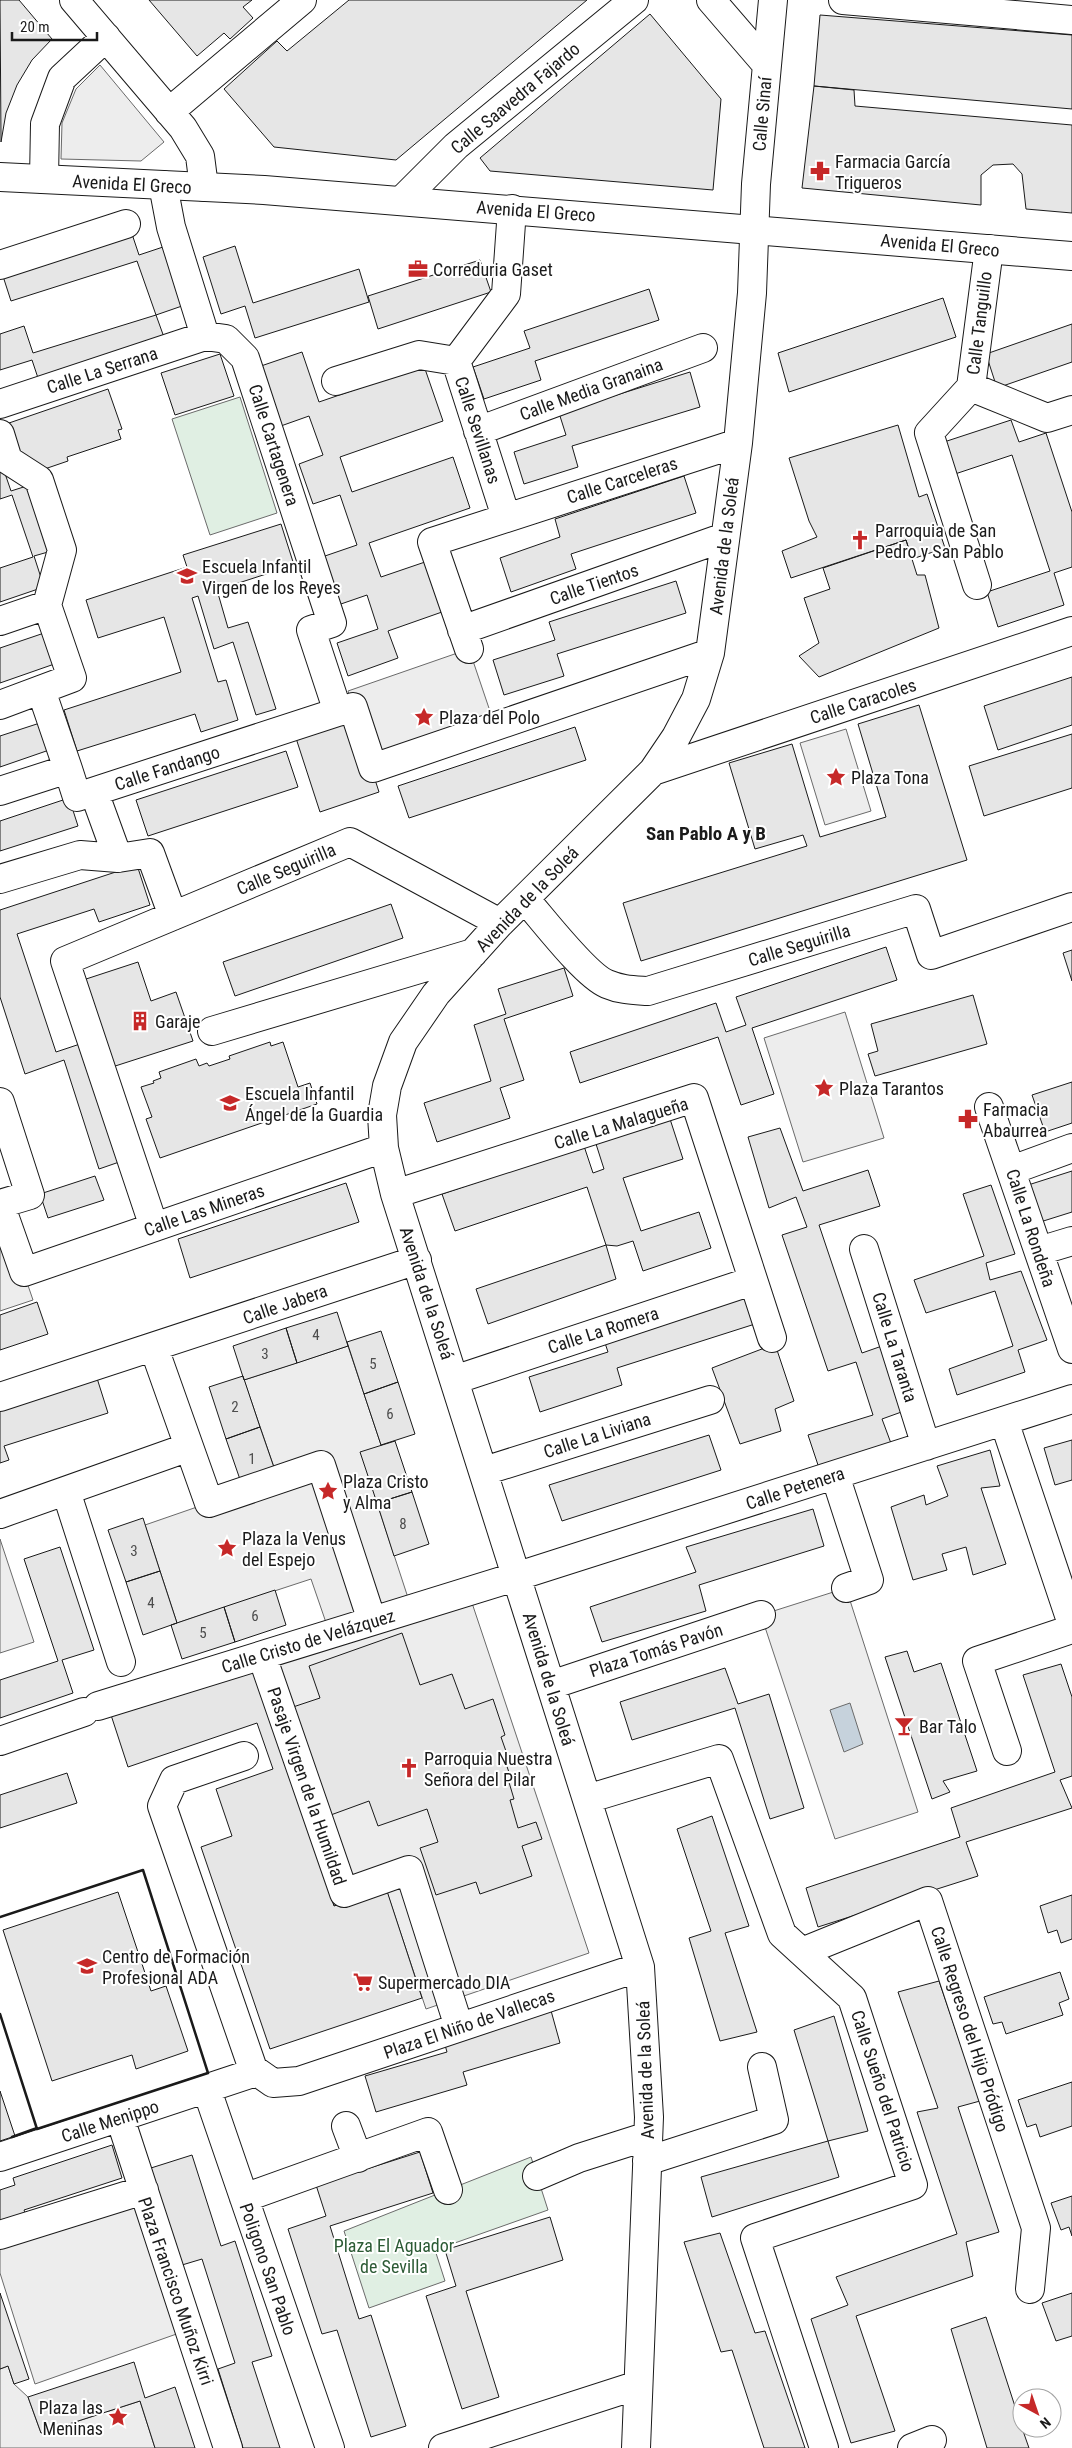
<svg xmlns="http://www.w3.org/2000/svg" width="1072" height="2448" viewBox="0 0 1072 2448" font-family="'Roboto Condensed',sans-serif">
	<rect width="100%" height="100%" fill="#fff"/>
	<!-- green -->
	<path fill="#e0efe3" stroke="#6a6a6a" d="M240 397 277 513 210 535 172 419Z
		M531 2157 548 2210 435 2250 445 2281 369 2308 344 2231Z"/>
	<!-- parking -->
	<path fill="#ededed" stroke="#6a6a6a" d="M100 65 164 142 141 161 61 159 62 123 76 89Z
		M469 649 495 726 373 768 348 691Z
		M846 729 871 811 825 825 800 743Z
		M845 1012 884 1138 803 1162 764 1038Z
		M11 1236 33 1300 0 1311V1239Z
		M348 1346 381 1445 377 1503 413 1613 469 1594 589 1953 426 2009 386 1889 334 1906 254 1667 332 1640 311 1579 177 1623 145 1525 278 1479 244 1380Z
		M0 1539 34 1642 0 1653Z
		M846 1588 918 1812 835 1839 761 1615Z
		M145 2177 202 2325 35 2384 0 2273V2228Z
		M8 2366 14 2384 28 2397 41 2433 140 2401 155 2448H0V2369Z"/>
	<!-- water -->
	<path fill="#c6d2dc" stroke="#6a6a6a" d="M850 1703 863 1744 844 1752 830 1710Z"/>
	<!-- building -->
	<path fill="#e6e6e6" stroke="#1a1a1a" d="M0 0H19L52 39 32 60 17 85 6 113 1 142Z
		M149 0H252L243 7 253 18 230 39 224 33 197 56Z
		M349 0H587L396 160 274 147 224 89 277 41 287 51Z
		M650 14 721 99 713 190 490 171 480 158Z
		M820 15 1072 35V109L814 86Z
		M814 86 854 90 855 106 1072 125V213L1026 209 1022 174 1013 164 993 165 981 175V205L802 188Z
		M130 228 139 255 163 247 182 306 156 315 137 261 11 301 1 270Z
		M235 246 253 303 359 269 369 302 255 338 245 306 221 314 203 257Z
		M480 260 491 292 378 329 368 296Z
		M649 289 659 320 535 361 541 380 484 399 473 367 530 348 524 331Z
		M943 298 956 337 789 392 778 353Z
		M156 315 165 340 39 381 32 360 0 370V334L24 326 33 353Z
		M1072 324V362L997 388 986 354Z
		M302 352 319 402 424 366 443 421 340 457 352 492 453 457 470 508 369 543 381 577 425 562 442 612 388 631 398 658 348 676 337 643 378 629 367 595 338 605 322 557 357 545 340 495 313 504 299 464 323 455 309 416 278 427 258 367Z
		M220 354 234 396 175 415 161 373Z
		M690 372 700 407 572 446 578 467 524 484 514 452 566 435 559 413Z
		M108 389 122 429 118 430 121 439 67 457 68 461 27 475 9 423Z
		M1011 420 1019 442 1046 433 1072 512V567L1054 573 1064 605 998 627 987 592 1050 571 1012 455 955 474 944 442Z
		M898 425 919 497 927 494 945 548 912 559 906 540 791 578 782 551 817 537 809 521 789 458Z
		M0 459 11 491 33 484 55 550 34 556 44 587 0 602V568L33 557 12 495 0 499Z
		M684 476 696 513 571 554 576 569 511 592 500 558 560 537 555 519Z
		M281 524 294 565 217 590 228 628 248 622 276 709 256 715 233 642 214 649 198 596 192 598 218 682 226 680 238 720 201 732 195 714 77 751 64 710 181 672 164 617 98 638 86 600 187 567 183 555Z
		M906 540 917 575H925L939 628 819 677 799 656 819 643 804 598 830 589 823 568Z
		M676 581 686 613 557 654 564 676 504 695 493 660 555 640 549 622Z
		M53 630 63 661 0 683V648Z
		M1072 677V725L998 750 984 706Z
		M919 705 967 860 641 961 623 903 807 846 803 835 755 849 729 763 792 744 820 837 886 817 858 724Z
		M353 711 379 792 320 812 294 732Z
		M46 721 55 748 0 767V736Z
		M575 727 586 760 409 818 398 786Z
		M1072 734V788L984 816 969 766Z
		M286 751 298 787 148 836 136 800Z
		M69 798 78 826 0 851V821Z
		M137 865 150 905 99 922 94 909 17 934 56 1052 86 1042 125 1160 99 1169 64 1060 25 1074 0 997V910Z
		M391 904 403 938 235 996 223 962Z
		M886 947 897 980 752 1028 774 1094 741 1105 718 1037 580 1083 570 1052 716 1003 726 1032 746 1025 736 997Z
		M1072 950V981L1063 953Z
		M138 962 151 1001 176 992 193 1041 109 1068 80 981Z
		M564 968 573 996 504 1019 524 1080 500 1088 510 1118 437 1142 424 1103 491 1081 474 1025 506 1014 498 989Z
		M973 995 987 1044 875 1076 868 1054 878 1051 871 1024Z
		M270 1042 271 1046 283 1042 298 1087 310 1083 317 1104 160 1158 146 1119 152 1117 141 1087 154 1083 153 1081 161 1078 159 1072 196 1059 199 1066 207 1063 209 1066 230 1059 229 1056Z
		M1072 1082V1123L1045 1132 1032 1095Z
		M670 1119 683 1159 623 1178 641 1231 699 1212 711 1248 643 1271 633 1241 617 1246 606 1245 587 1187 455 1231 442 1194 584 1146 593 1173 604 1169 596 1144Z
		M780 1128 803 1191 868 1170 880 1206 819 1225 862 1353 882 1346 907 1410 882 1419 892 1446 820 1471 808 1435 873 1415 856 1362 828 1371 782 1235 807 1227 796 1197 769 1208 748 1137Z
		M1072 1171V1212L1037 1223 1025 1186Z
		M95 1176 104 1200 48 1218 40 1194Z
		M346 1183 359 1222 190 1278 178 1239Z
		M991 1185 1015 1254 986 1263 990 1280 1021 1271 1047 1340 1018 1350 1025 1372 957 1395 949 1369 1013 1346 995 1291 926 1313 914 1280 984 1256 963 1194Z
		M606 1245 616 1279 488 1324 476 1289Z
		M744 1291 755 1324 617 1368 622 1385 540 1412 529 1377 608 1352 603 1337Z
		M37 1302 48 1334 0 1350V1315Z
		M337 1312 348 1346 297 1363 286 1328Z
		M286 1328 297 1363 244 1380 233 1346Z
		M381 1331 398 1382 364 1394 347 1342Z
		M775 1344 794 1401 775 1409 781 1431 740 1444 712 1368Z
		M96 1375 108 1413 4 1446 9 1460 0 1463V1406Z
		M243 1376 260 1427 226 1439 209 1387Z
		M398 1382 415 1434 381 1445 364 1394Z
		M260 1427 278 1479 244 1491 226 1439Z
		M709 1435 721 1470 562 1521 549 1485Z
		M1072 1440V1480L1055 1485 1044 1448Z
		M395 1441 412 1492 377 1503 360 1452Z
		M990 1450 1000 1486 981 1488 1006 1564 973 1575 966 1547 942 1554 947 1570 913 1580 891 1507 924 1495 926 1505 948 1496 937 1466Z
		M412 1492 429 1544 394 1556 377 1503Z
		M813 1509 824 1546 699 1585 706 1611 602 1642 590 1607 696 1572 686 1547Z
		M143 1518 160 1571 126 1582 108 1530Z
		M60 1547 94 1650 62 1660 73 1693 0 1718V1680L58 1661 24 1559Z
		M160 1571 177 1623 143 1635 126 1582Z
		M275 1590 286 1625 235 1642 224 1607Z
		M224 1607 235 1642 182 1659 171 1625Z
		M402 1633 420 1685 452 1674 465 1709 493 1699 505 1735 501 1737 508 1757 504 1758 511 1778 508 1779 514 1799 510 1800 518 1828 536 1822 542 1839 522 1846 532 1876 480 1894 476 1882 436 1895 420 1848 438 1842 427 1809 378 1826 369 1801 328 1816 290 1708 320 1698 309 1666Z
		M907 1651 914 1672 941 1663 977 1771 943 1781 950 1792 932 1799 885 1657Z
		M1061 1664 1072 1697V1776L1060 1780 1072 1808 966 1842 978 1876 818 1927 806 1888 960 1837 951 1808 1055 1772 1023 1675Z
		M254 1667 334 1906 386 1888 422 1998 270 2049 201 1847 232 1836 216 1789 273 1769 257 1723 128 1767 111 1715Z
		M725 1668 738 1704 769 1694 804 1808 770 1819 735 1708 632 1740 620 1702Z
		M67 1773 77 1803 0 1828V1795Z
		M712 1816 749 1926 725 1933 757 2032 720 2041 689 1938 711 1931 677 1829Z
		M118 1892 151 1991 166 1986 188 2051 136 2069 132 2055 52 2081 3 1930Z
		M1072 1895V1939L1061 1943 1057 1930 1048 1933 1040 1906Z
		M1060 1972 1069 1999 1059 2003 1063 2015 1006 2034 1002 2022 993 2024 984 1997Z
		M939 1981 980 2101 958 2107 999 2232 966 2242 973 2276 856 2316 895 2431 851 2443 811 2319 848 2305 836 2277 957 2234 917 2112 938 2108 898 1992Z
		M550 2007 560 2043 463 2072 467 2085 376 2112 365 2076 447 2052 443 2038Z
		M834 2016 868 2131 828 2141 794 2030Z
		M1072 2082V2126L1040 2137 1036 2124 1027 2127 1018 2100Z
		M0 2091 15 2136 0 2141Z
		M828 2141 839 2177 712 2217 701 2177Z
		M112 2145 122 2178 24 2210 27 2217 0 2226V2190L15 2185 13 2178Z
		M420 2152 433 2193 330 2226 359 2319 371 2315 406 2426 371 2437 337 2330 322 2334 288 2229 326 2216 316 2185Z
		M192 2155 221 2246 235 2241 272 2356 252 2362 280 2448H243L218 2369 235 2363 202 2259 182 2265 151 2168Z
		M1072 2196V2236L1069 2227 1061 2230 1051 2203Z
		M550 2217 563 2260 466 2291 499 2397 462 2409 426 2296 456 2286 445 2250Z
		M720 2233 755 2333 765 2331 805 2448H764L732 2350 721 2352 684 2242Z
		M0 2293 29 2379 14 2384 8 2366 0 2369Z
		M1072 2293V2336L1056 2341 1042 2303Z
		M986 2317 1022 2428 1029 2448H987L951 2329Z
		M134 2362 145 2398 175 2387 195 2448H155L140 2401 41 2433 28 2397Z"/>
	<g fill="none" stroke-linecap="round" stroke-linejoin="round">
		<defs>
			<path id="minor" d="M74 0 183 128 200 156 204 187
				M711 0 767 65
				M843 0 1072 20
				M169 112 302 0
				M44 179 45 124 62 78 106 37
				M163 185 171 227 205 336
				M401 201 456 146 634 0
				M0 265 126 224
				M336 381 419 355 456 361
				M971 387 1047 418 1072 410
				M0 404 205 336 226 339 245 358 332 623 311 630 338 712
				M478 431 703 348
				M0 434 8 460 39 480 62 550 47 605 72 678 0 705
				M506 517 456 361 506 294 512 209
				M977 585 929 433 971 387 989 249
				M0 621 47 605
				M462 630 725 537
				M469 649 432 542 738 443
				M41 690 68 769
				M653 771 1072 631
				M0 791 68 769 77 797 353 707 373 768 710 653
				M94 792 118 858
				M0 879 80 855 118 858 150 853 173 916
				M525 899C542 918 585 975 607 984 621 990 633 990 648 991L916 909 931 955 1072 907
				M212 1031 473 953
				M0 1102 30 1195 0 1204 24 1272 384 1148
				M989 1107 1072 1349
				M1012 1170 1072 1148
				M395 1194 694 1098 772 1338
				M154 1227 65 961 350 842 500 923
				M864 1249 926 1446
				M1039 1251 1072 1241
				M154 1348 209 1503 321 1465 372 1621
				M454 1380 752 1281
				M0 1397 417 1260
				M1004 1421 1072 1624
				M484 1471 710 1400
				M835 1475 869 1580 846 1588
				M66 1491 121 1662
				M0 1514 189 1447
				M262 1656 344 1893 409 1870 459 2027
				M551 1685 761 1615
				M98 1706 518 1576 1072 1399
				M0 1741 84 1712
				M1007 1751 977 1661 1072 1629
				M244 1756 174 1780 162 1806 253 2069 273 2083 299 2081 640 1967
				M587 1799 719 1759 782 1934 852 1998 913 2185 755 2238 824 2448
				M802 1952 928 1901 1036 2228 1030 2289
				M207 2090 330 2448
				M120 2118 228 2448
				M346 2126 358 2158
				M0 2157 256 2072
				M647 2161 774 2120 762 2067
				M537 2176 579 2158 648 2136
				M244 2198 428 2132 448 2190
				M0 2235 144 2190
				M443 2448 638 2385
				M636 2448 649 2117 640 1967 395 1194 384 1148 382 1115 387 1086 403 1042 436 994 500 923 653 771 676 737 696 699 710 653 738 443 752 293 756 184 773 0
				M912 2448 932 2440"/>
			<path id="major" d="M0 177 264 190 1072 256"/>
		</defs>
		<!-- minor casing -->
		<use href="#minor" stroke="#1a1a1a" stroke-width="30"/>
		<!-- major casing -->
		<use href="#major" stroke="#1a1a1a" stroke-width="30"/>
		<!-- minor -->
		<use href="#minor" stroke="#fff" stroke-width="28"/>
		<!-- major -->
		<use href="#major" stroke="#fff" stroke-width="28"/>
		<!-- wall -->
		<path stroke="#1a1a1a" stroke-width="2.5" d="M0 1917 143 1870 208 2073 37 2129 0 2014
			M12 2137 37 2128"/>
	</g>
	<!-- icons -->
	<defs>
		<symbol id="pharmacy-bare" viewBox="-9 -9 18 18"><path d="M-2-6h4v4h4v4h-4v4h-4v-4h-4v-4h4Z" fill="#c62828" stroke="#fff" stroke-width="2.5" paint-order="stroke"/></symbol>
		<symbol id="office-bare" viewBox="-9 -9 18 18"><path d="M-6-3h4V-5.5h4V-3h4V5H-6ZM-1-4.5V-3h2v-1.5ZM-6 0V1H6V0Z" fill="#c62828" stroke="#fff" stroke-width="2.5" paint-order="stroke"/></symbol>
		<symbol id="church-bare" viewBox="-9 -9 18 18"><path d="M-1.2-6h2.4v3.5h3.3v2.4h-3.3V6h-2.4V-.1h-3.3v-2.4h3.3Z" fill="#c62828" stroke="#fff" stroke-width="2.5" paint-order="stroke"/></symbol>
		<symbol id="school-bare" viewBox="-9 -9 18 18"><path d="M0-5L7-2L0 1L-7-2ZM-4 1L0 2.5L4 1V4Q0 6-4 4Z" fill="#c62828" stroke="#fff" stroke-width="2.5" paint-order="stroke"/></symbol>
		<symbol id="sight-bare" viewBox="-9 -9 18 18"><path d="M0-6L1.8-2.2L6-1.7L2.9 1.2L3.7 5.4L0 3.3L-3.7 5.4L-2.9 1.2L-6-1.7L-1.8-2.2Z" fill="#c62828" stroke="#fff" stroke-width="2.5" paint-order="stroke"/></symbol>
		<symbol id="building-bare" viewBox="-9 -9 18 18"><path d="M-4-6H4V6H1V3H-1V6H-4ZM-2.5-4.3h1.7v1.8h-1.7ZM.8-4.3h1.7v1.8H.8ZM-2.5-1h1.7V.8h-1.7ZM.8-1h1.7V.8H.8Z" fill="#c62828" stroke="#fff" stroke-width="2.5" paint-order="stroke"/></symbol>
		<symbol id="bar-bare" viewBox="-9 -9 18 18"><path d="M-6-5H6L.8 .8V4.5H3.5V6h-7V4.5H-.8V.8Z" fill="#c62828" stroke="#fff" stroke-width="2.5" paint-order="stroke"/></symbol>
		<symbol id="university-bare" viewBox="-9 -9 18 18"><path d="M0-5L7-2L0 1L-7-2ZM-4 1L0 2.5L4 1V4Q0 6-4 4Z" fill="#c62828" stroke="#fff" stroke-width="2.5" paint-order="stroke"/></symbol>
		<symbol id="supermarket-bare" viewBox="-9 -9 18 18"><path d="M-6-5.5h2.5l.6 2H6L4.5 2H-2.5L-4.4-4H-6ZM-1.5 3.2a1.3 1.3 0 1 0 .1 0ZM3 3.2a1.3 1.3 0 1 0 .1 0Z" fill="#c62828" stroke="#fff" stroke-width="2.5" paint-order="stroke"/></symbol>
	</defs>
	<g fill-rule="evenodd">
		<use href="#pharmacy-bare" x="806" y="157" width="28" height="28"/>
		<use href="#office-bare" x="404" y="255" width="28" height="28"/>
		<use href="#church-bare" x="846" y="526" width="28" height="28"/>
		<use href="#school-bare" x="173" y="562" width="28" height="28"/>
		<use href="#sight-bare" x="410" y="703" width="28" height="28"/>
		<use href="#sight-bare" x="822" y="763" width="28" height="28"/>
		<use href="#building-bare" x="126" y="1007" width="28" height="28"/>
		<use href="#sight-bare" x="810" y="1074" width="28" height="28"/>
		<use href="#school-bare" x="216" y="1089" width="28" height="28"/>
		<use href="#pharmacy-bare" x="954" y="1105" width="28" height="28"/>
		<use href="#sight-bare" x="314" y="1477" width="28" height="28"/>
		<use href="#sight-bare" x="213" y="1534" width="28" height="28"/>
		<use href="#bar-bare" x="890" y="1712" width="28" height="28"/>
		<use href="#church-bare" x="395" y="1754" width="28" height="28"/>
		<use href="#university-bare" x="73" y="1952" width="28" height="28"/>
		<use href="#supermarket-bare" x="349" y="1968" width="28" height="28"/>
		<use href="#sight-bare" x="104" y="2403" width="28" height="28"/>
	</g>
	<g text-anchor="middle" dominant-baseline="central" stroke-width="4" stroke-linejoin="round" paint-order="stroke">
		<!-- number labels -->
		<g font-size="15" fill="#4d4d4d">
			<text x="316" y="1335">4</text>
			<text x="265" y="1354">3</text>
			<text x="373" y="1364">5</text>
			<text x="235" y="1407">2</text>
			<text x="390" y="1414">6</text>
			<text x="252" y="1459">1</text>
			<text x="403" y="1524">8</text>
			<text x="134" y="1551">3</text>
			<text x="151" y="1603">4</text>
			<text x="255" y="1616">6</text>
			<text x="203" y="1633">5</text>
		</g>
		<!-- street labels -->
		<g font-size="18" fill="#1a1a1a" stroke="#fff">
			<text transform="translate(515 98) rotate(-40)">Calle Saavedra Fajardo</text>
			<text transform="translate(762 114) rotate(-85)">Calle Sinaí</text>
			<text transform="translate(132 184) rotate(3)">Avenida El Greco</text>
			<text transform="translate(536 211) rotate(4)">Avenida El Greco</text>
			<text transform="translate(940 245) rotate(5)">Avenida El Greco</text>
			<text transform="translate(979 323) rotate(-83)">Calle Tanguillo</text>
			<text transform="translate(102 370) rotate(-18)">Calle La Serrana</text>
			<text transform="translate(591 389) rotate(-20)">Calle Media Granaina</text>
			<text transform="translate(478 430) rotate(72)">Calle Sevillanas</text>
			<text transform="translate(274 445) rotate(72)">Calle Cartagenera</text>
			<text transform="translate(622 480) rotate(-18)">Calle Carceleras</text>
			<text transform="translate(724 546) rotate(-83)">Avenida de la Soleá</text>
			<text transform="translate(594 584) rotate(-19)">Calle Tientos</text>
			<text transform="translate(863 701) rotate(-18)">Calle Caracoles</text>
			<text transform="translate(167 768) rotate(-18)">Calle Fandango</text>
			<text transform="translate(286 869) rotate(-23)">Calle Seguirilla</text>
			<text transform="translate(527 899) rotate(-46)">Avenida de la Soleá</text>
			<text transform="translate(799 945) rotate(-17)">Calle Seguirilla</text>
			<text transform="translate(621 1123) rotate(-17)">Calle La Malagueña</text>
			<text transform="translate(204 1210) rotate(-19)">Calle Las Mineras</text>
			<text transform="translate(1031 1228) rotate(72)">Calle La Rondeña</text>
			<text transform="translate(427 1293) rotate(72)">Avenida de la Soleá</text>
			<text transform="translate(285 1304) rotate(-19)">Calle Jabera</text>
			<text transform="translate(603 1330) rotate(-18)">Calle La Romera</text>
			<text transform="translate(895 1347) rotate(73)">Calle La Taranta</text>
			<text transform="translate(597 1435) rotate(-18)">Calle La Liviana</text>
			<text transform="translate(795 1488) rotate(-18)">Calle Petenera</text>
			<text transform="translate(308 1641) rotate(-17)">Calle Cristo de Velázquez</text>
			<text transform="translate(656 1650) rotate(-18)">Plaza Tomás Pavón</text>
			<text transform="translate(549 1679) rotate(73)">Avenida de la Soleá</text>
			<text transform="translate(307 1786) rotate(71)">Pasaje Virgen de la Humildad</text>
			<text transform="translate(469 2024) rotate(-19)">Plaza El Niño de Vallecas</text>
			<text transform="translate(970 2029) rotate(72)">Calle Regreso del Hijo Pródigo</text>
			<text transform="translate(645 2070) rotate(-92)">Avenida de la Soleá</text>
			<text transform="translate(883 2091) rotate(72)">Calle Sueño del Patricio</text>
			<text transform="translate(110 2121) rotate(-18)">Calle Menippo</text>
			<text transform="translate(268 2269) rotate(71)">Poligono San Pablo</text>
			<text transform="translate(176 2291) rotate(71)">Plaza Francisco Muñoz Kirri</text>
		</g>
		<!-- poi labels -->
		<g font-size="18" fill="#1a1a1a" stroke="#fff" text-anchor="start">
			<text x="835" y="161">Farmacia García<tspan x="835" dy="21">Trigueros</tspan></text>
			<text x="433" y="269">Correduria Gaset</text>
			<text x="875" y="530">Parroquia de San<tspan x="875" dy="21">Pedro y San Pablo</tspan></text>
			<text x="202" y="566">Escuela Infantil<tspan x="202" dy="21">Virgen de los Reyes</tspan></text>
			<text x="439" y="717">Plaza del Polo</text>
			<text x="851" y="777">Plaza Tona</text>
			<text x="155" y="1021">Garaje</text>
			<text x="839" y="1088">Plaza Tarantos</text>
			<text x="245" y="1093">Escuela Infantil<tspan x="245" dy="21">Ángel de la Guardia</tspan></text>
			<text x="983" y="1109">Farmacia<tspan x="983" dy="21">Abaurrea</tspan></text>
			<text x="343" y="1481">Plaza Cristo<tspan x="343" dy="21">y Alma</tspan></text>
			<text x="242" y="1538">Plaza la Venus<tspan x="242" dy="21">del Espejo</tspan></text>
			<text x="919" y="1726">Bar Talo</text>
			<text x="424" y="1758">Parroquia Nuestra<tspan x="424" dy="21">Señora del Pilar</tspan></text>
			<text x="102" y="1956">Centro de Formación<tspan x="102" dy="21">Profesional ADA</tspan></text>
			<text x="378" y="1982">Supermercado DIA</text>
			<text x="103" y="2407" text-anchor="end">Plaza las<tspan x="103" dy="21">Meninas</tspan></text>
		</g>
		<!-- park labels -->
		<g font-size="18" fill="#2b5a34" stroke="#fff">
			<text x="394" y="2245">Plaza El Aguador<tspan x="394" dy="21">de Sevilla</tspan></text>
		</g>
		<!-- neighbourhood labels -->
		<g font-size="19" font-weight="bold" fill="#1a1a1a" stroke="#fff">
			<text x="706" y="833">San Pablo A y B</text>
		</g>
	</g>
	<!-- north arrow -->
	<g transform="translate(1037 2413) rotate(140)"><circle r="24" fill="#ffffff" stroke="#a3a3a3"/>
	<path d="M0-4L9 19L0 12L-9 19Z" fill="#c62828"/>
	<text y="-8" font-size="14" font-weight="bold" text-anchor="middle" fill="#1a1a1a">N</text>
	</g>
	<!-- scale -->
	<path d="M12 32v8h85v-8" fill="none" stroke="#1a1a1a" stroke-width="2.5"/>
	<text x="20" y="32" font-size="15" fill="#1a1a1a" stroke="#ffffff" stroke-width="4" paint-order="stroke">20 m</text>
</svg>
